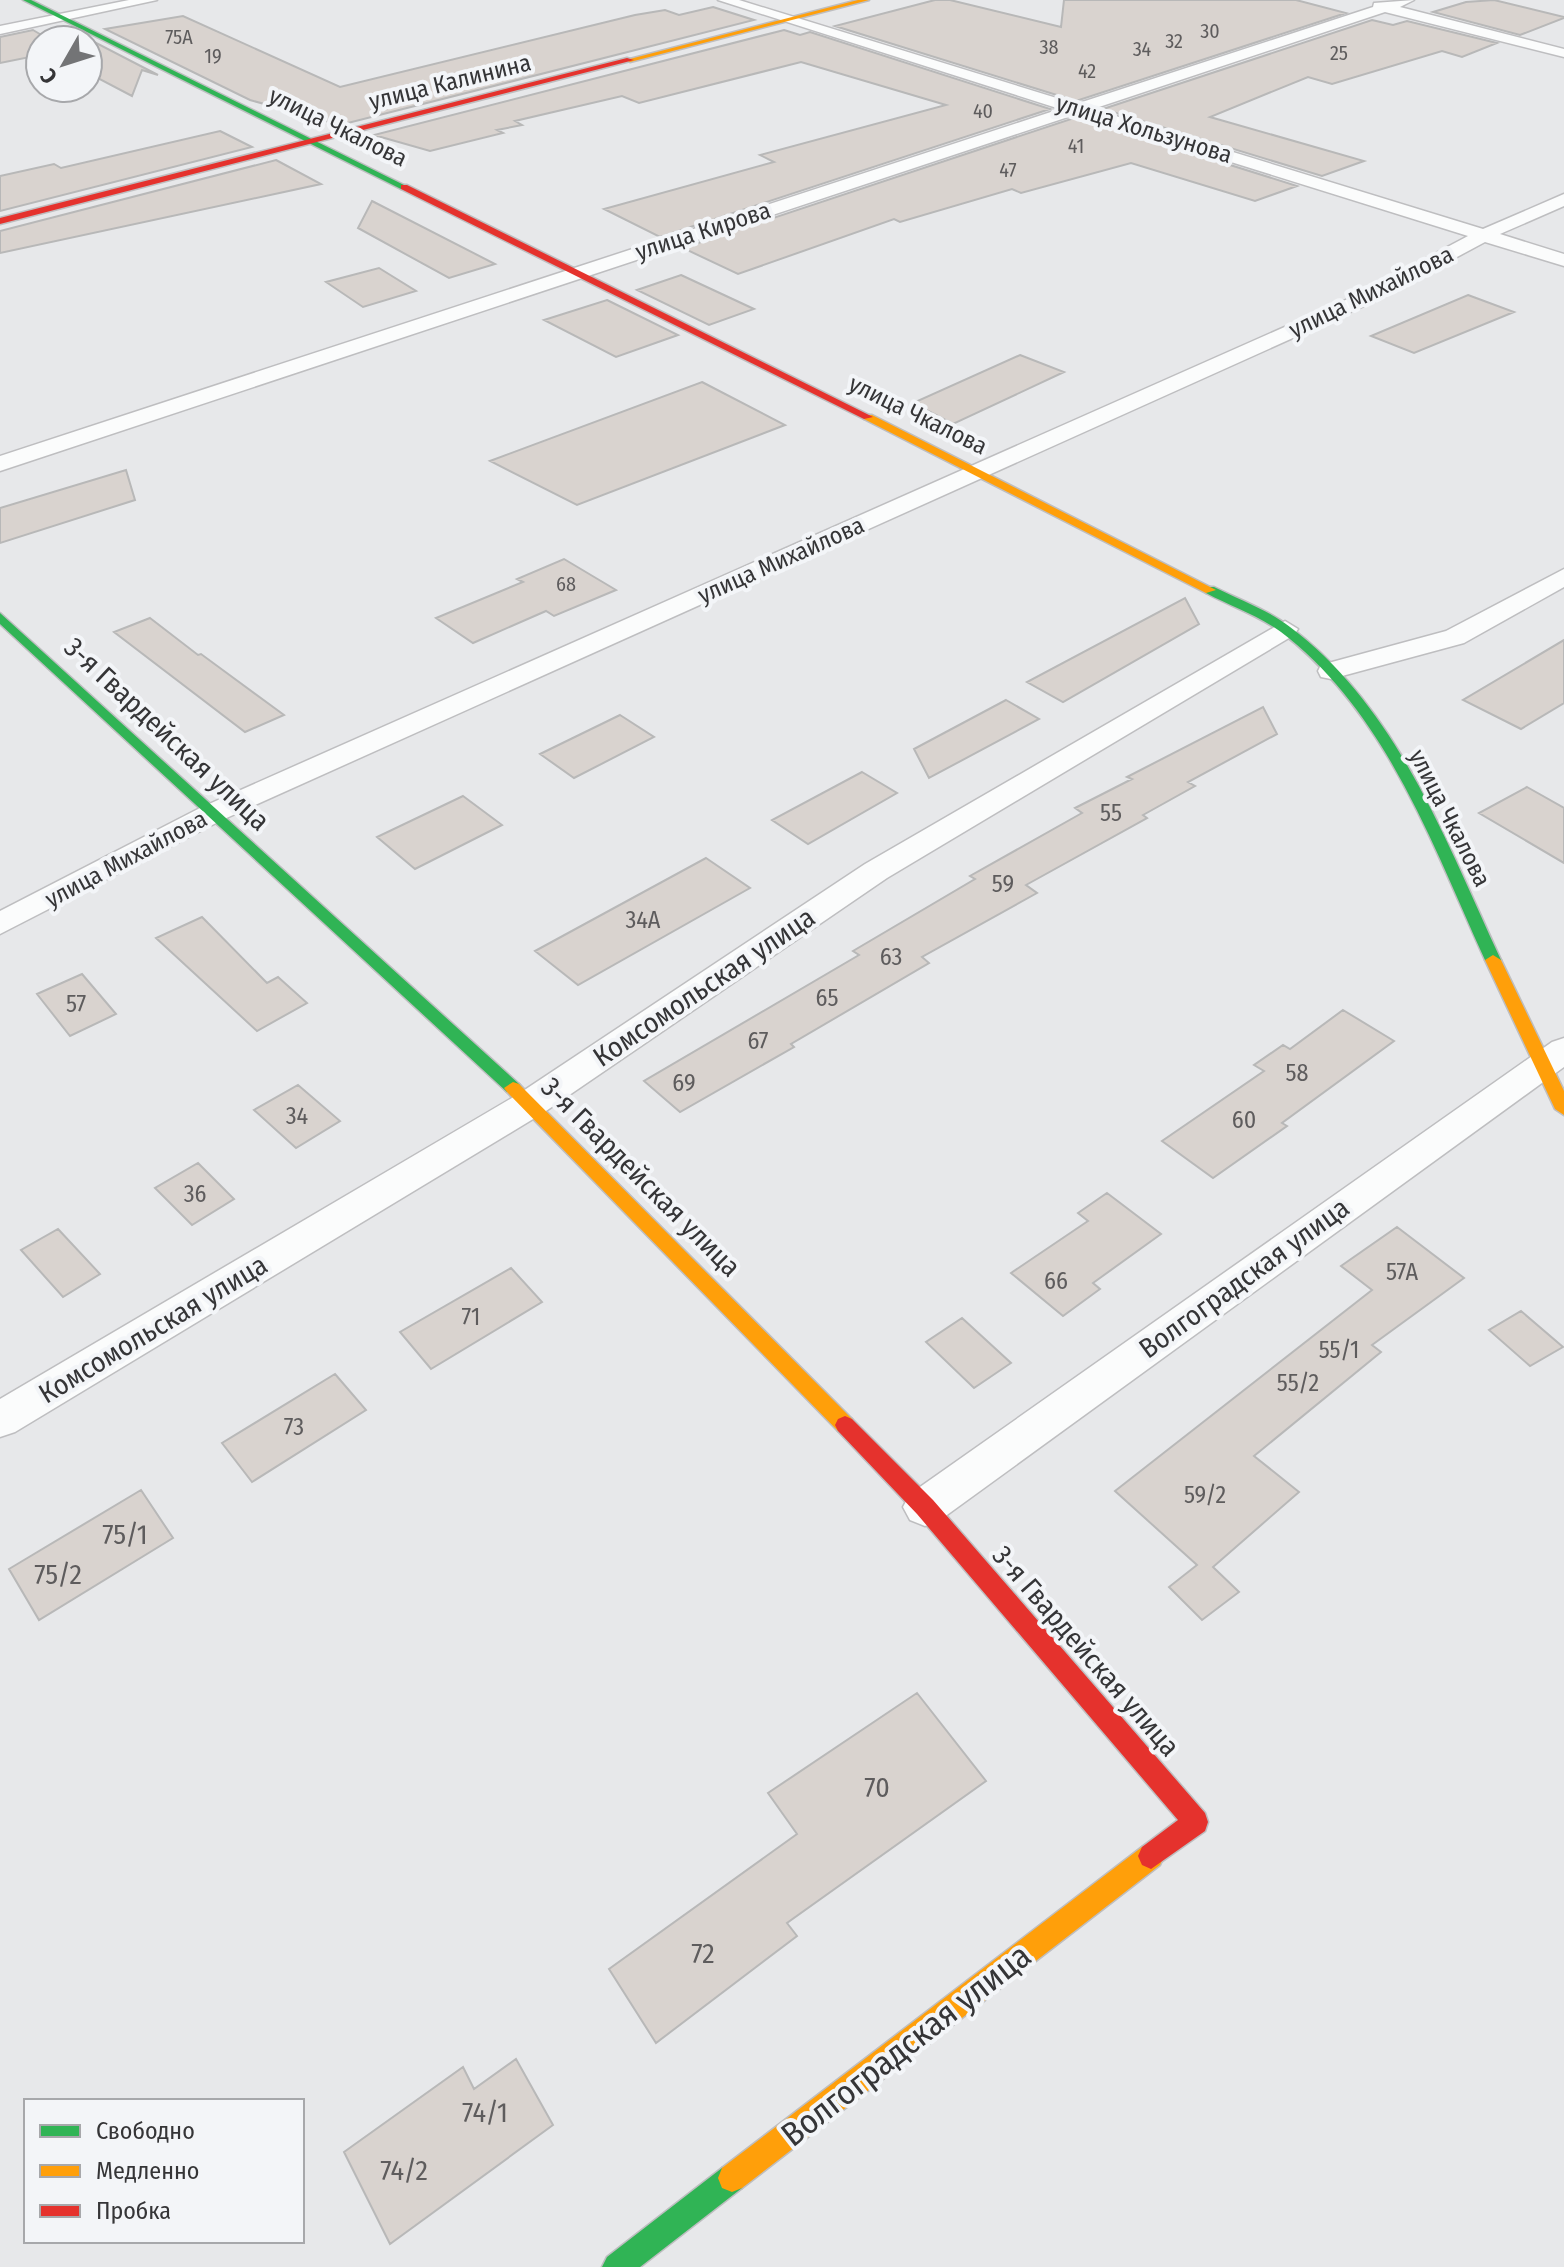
<svg xmlns="http://www.w3.org/2000/svg" width="1564" height="2267" viewBox="0 0 1564 2267" font-family="'Fira Sans Condensed',sans-serif">
	<rect width="100%" height="100%" fill="#e7e8ea"/>
	<!-- building -->
	<path fill="#d9d3cf" stroke="#b8b8b8" stroke-width="2" d="M935 0H950L1061 27 1064 0H1296L1346 13 1076 101 835 26Z
		M1494 0 1564 17V18L1520 35 1433 12 1466 2Z
		M713 7 754 20 340 125 250 100 105 29 183 16 340 87 635 15 665 10 679 15Z
		M1372 20 1393 25 1407 21 1497 43 1462 57 1442 51 1332 84 1308 77 1210 117 1364 161 1322 176 1103 109Z
		M33 30 50 40 79 34 158 75 142 70 132 96 88 73V40H40V55L0 63V37Z
		M784 30 800 35 810 32 1050 109 660 237 604 209 774 162 760 155 946 105 801 62 639 103 622 96 515 121 522 125 497 130 503 133 430 151 374 135Z
		M1077 117 1297 186 1255 201 1131 163 1021 193 1012 189 900 222 894 219 738 274 683 248Z
		M220 131 252 147 0 211V176L54 164 61 168Z
		M276 160 321 184 0 253V231Z
		M372 201 495 264 449 278 358 228Z
		M379 268 416 291 363 307 326 282Z
		M681 275 754 309 709 325 637 290Z
		M1468 295 1514 312 1414 353 1371 336Z
		M607 300 678 335 616 357 544 320Z
		M1020 355 1064 372 953 424 913 403Z
		M702 382 785 425 577 505 490 461Z
		M126 470 135 500 0 543V508Z
		M564 559 616 590 554 616 546 611 473 643 436 618 523 582 517 579Z
		M1185 598 1199 624 1063 702 1027 682Z
		M150 618 198 655 201 654 284 715 245 732 114 632Z
		M1564 640V703L1521 729 1463 700Z
		M1006 700 1039 719 929 778 914 749Z
		M1263 707 1277 734 1188 782 1195 786 1143 815 1147 818 1026 885 1037 893 922 957 929 963 791 1044 794 1047 680 1112 644 1081 859 955 853 951 975 879 970 876 1082 813 1075 808 1132 779 1127 777Z
		M620 715 654 737 574 778 540 754Z
		M862 772 897 793 808 844 772 820Z
		M1527 787 1564 808V863L1479 813Z
		M463 796 502 825 415 869 377 837Z
		M706 858 750 888 578 985 535 951Z
		M202 917 267 983 278 977 307 1003 257 1031 156 938Z
		M82 974 116 1014 70 1036 37 994Z
		M1343 1010 1394 1041 1282 1123 1287 1126 1213 1178 1162 1141 1264 1071 1254 1065 1283 1045 1290 1049Z
		M298 1085 340 1121 296 1148 254 1110Z
		M198 1163 234 1199 192 1225 155 1188Z
		M1107 1193 1161 1234 1093 1283 1100 1289 1063 1316 1011 1273 1088 1221 1078 1213Z
		M1397 1227 1464 1278 1372 1345 1381 1352 1254 1456 1299 1492 1213 1567 1239 1592 1202 1620 1169 1587 1197 1565 1115 1491 1372 1290 1341 1266Z
		M58 1229 100 1274 63 1297 21 1250Z
		M511 1268 542 1302 431 1369 400 1332Z
		M1521 1311 1563 1347 1530 1366 1489 1330Z
		M962 1318 1011 1363 974 1388 926 1342Z
		M335 1374 366 1410 252 1482 222 1443Z
		M141 1490 173 1538 39 1620 9 1569Z
		M917 1693 986 1781 787 1923 797 1936 656 2043 609 1969 797 1834 768 1793Z
		M516 2059 553 2125 390 2244 344 2152 463 2067 474 2089Z"/>
	<g fill="none" stroke-linecap="round" stroke-linejoin="round">
		<defs>
			<path id="street" d="M129 0H157L0 34V26Z
				M718 0H739L1076 104 1373 7 1374 3 1414 0 1400 7 1564 49V57L1385 12 1093 109 1483 229 1564 194V206L1500 234 1564 254V266L1485 242 1373 302 222 820 0 934V911L200 808 1359 294 1468 236 1077 114 0 471V456L1060 109Z
				M1564 569V587L1464 643 1331 679 1321 677 1318 671 1321 665 1446 631Z
				M1285 621 1298 629 1294 635 887 878 543 1113 15 1432 0 1437V1399L517 1095 865 864Z
				M1564 1038V1067L940 1520 925 1526 910 1520 903 1507 910 1494 1552 1042Z"/>
			<path id="fast" d="M23 0H31L408 187 401 189Z
				M1206 587H1214C1240 600 1268 610 1290 627 1398 708 1446 842 1501 960L1499 964 1493 965 1485 960C1432 844 1386 712 1281 632 1258 615 1230 606 1206 593Z
				M0 613 519 1084 522 1088 519 1092H507L0 624Z
				M732 2164 742 2168 746 2178 742 2188 640 2267H602L607 2257 722 2168Z"/>
			<path id="slow" d="M858 0H869L630 62 626 60Z
				M864 415H872L1216 590 1206 593 864 419Z
				M1493 955 1501 960 1564 1091V1115L1555 1109 1485 960Z
				M513 1082 519 1084 852 1419 855 1425 852 1431 845 1434 838 1431 507 1092 504 1088Z
				M1151 1843 1160 1847 1164 1856 1160 1865 742 2188 732 2192 722 2188 718 2178 722 2168 1142 1847Z"/>
			<path id="jam" d="M627 58 634 60 0 224V218Z
				M401 185H407L873 417 864 419 401 189Z
				M845 1416 852 1419 933 1500 1205 1813 1208 1822 1205 1831 1151 1869 1142 1865 1138 1856 1142 1847 1178 1820 917 1514 838 1431 835 1425 838 1419Z"/>
		</defs>
		<!-- street casing -->
		<use href="#street" stroke="#bebec0" stroke-width="3"/>
		<!-- fast casing -->
		<use href="#fast" stroke="#bebec0" stroke-width="3"/>
		<!-- slow casing -->
		<use href="#slow" stroke="#bebec0" stroke-width="3"/>
		<!-- jam casing -->
		<use href="#jam" stroke="#bebec0" stroke-width="3"/>
		<!-- street -->
		<use href="#street" fill="#fbfcfc" fill-rule="evenodd"/>
		<!-- fast -->
		<use href="#fast" fill="#30b455" fill-rule="evenodd"/>
		<!-- slow -->
		<use href="#slow" fill="#ff9f0a" fill-rule="evenodd"/>
		<!-- jam -->
		<use href="#jam" fill="#e5322d" fill-rule="evenodd"/>
	</g>
	<g text-anchor="middle" dominant-baseline="central" stroke-width="8" stroke-linejoin="round" paint-order="stroke">
		<!-- far-number labels -->
		<g font-size="20" fill="#5e5c5d">
			<text x="1210" y="31">30</text>
			<text x="179" y="37">75А</text>
			<text x="1174" y="41">32</text>
			<text x="1049" y="47">38</text>
			<text x="1142" y="49">34</text>
			<text x="1339" y="53">25</text>
			<text x="213" y="56">19</text>
			<text x="1087" y="71">42</text>
			<text x="983" y="111">40</text>
			<text x="1076" y="146">41</text>
			<text x="1008" y="170">47</text>
			<text x="566" y="584">68</text>
		</g>
		<!-- far-street labels -->
		<g font-size="24" fill="#353537" stroke="#f3f5f8">
			<text transform="translate(450 82) rotate(-14)">улица Калинина</text>
			<text transform="translate(338 127) rotate(26)">улица Чкалова</text>
			<text transform="translate(1144 129) rotate(17)">улица Хользунова</text>
			<text transform="translate(703 231) rotate(-18)">улица Кирова</text>
			<text transform="translate(1371 292) rotate(-26)">улица Михайлова</text>
			<text transform="translate(918 415) rotate(26)">улица Чкалова</text>
			<text transform="translate(781 560) rotate(-24)">улица Михайлова</text>
			<text transform="translate(1450 818) rotate(63)">улица Чкалова</text>
			<text transform="translate(126 859) rotate(-28)">улица Михайлова</text>
		</g>
		<!-- number labels -->
		<g font-size="24" fill="#5e5c5d">
			<text x="1111" y="813">55</text>
			<text x="1003" y="884">59</text>
			<text x="643" y="920">34А</text>
			<text x="891" y="957">63</text>
			<text x="827" y="998">65</text>
			<text x="76" y="1004">57</text>
			<text x="758" y="1041">67</text>
			<text x="1297" y="1073">58</text>
			<text x="684" y="1083">69</text>
			<text x="297" y="1116">34</text>
			<text x="1244" y="1120">60</text>
			<text x="195" y="1194">36</text>
			<text x="1402" y="1272">57А</text>
			<text x="1056" y="1281">66</text>
			<text x="471" y="1317">71</text>
			<text x="1339" y="1350">55/1</text>
			<text x="1298" y="1383">55/2</text>
			<text x="294" y="1427">73</text>
			<text x="1205" y="1495">59/2</text>
		</g>
		<!-- street labels -->
		<g font-size="28" fill="#353537" stroke="#f3f5f8">
			<text transform="translate(167 734) rotate(43)">3-я Гвардейская улица</text>
			<text transform="translate(704 987) rotate(-34)">Комсомольская улица</text>
			<text transform="translate(641 1177) rotate(45)">3-я Гвардейская улица</text>
			<text transform="translate(1244 1278) rotate(-36)">Волгоградская улица</text>
			<text transform="translate(153 1329) rotate(-31)">Комсомольская улица</text>
			<text transform="translate(1086 1651) rotate(49)">3-я Гвардейская улица</text>
		</g>
		<!-- near-number labels -->
		<g font-size="28" fill="#5e5c5d">
			<text x="125" y="1534">75/1</text>
			<text x="58" y="1574">75/2</text>
			<text x="877" y="1787">70</text>
			<text x="703" y="1953">72</text>
			<text x="485" y="2112">74/1</text>
			<text x="404" y="2170">74/2</text>
		</g>
		<!-- near-street labels -->
		<g font-size="34" fill="#353537" stroke="#f3f5f8">
			<text transform="translate(906 2045) rotate(-38)">Волгоградская улица</text>
		</g>
	</g>
	<!-- legend -->
	<rect x="24" y="2099" width="280" height="144" fill="#f3f5f8" stroke="#a7a8ab" stroke-width="2"/>
	<rect x="40" y="2125" width="40" height="12" fill="#30b455" stroke="#a7a8ab" stroke-width="2"/>
	<text x="96" y="2139" font-size="24" fill="#353537">Свободно</text>
	<rect x="40" y="2165" width="40" height="12" fill="#ff9f0a" stroke="#a7a8ab" stroke-width="2"/>
	<text x="96" y="2179" font-size="24" fill="#353537">Медленно</text>
	<rect x="40" y="2205" width="40" height="12" fill="#e5322d" stroke="#a7a8ab" stroke-width="2"/>
	<text x="96" y="2219" font-size="24" fill="#353537">Пробка</text>
	<!-- north arrow -->
	<g transform="translate(64 64) rotate(231)"><circle r="38" fill="#f3f5f8" stroke="#a7a8ab" stroke-width="2"/>
	<path d="M0-6L14 30L0 20L-14 30Z" fill="#737476"/>
	<text y="-12" font-size="22" font-weight="bold" text-anchor="middle" fill="#353537">С</text>
	</g>
</svg>
